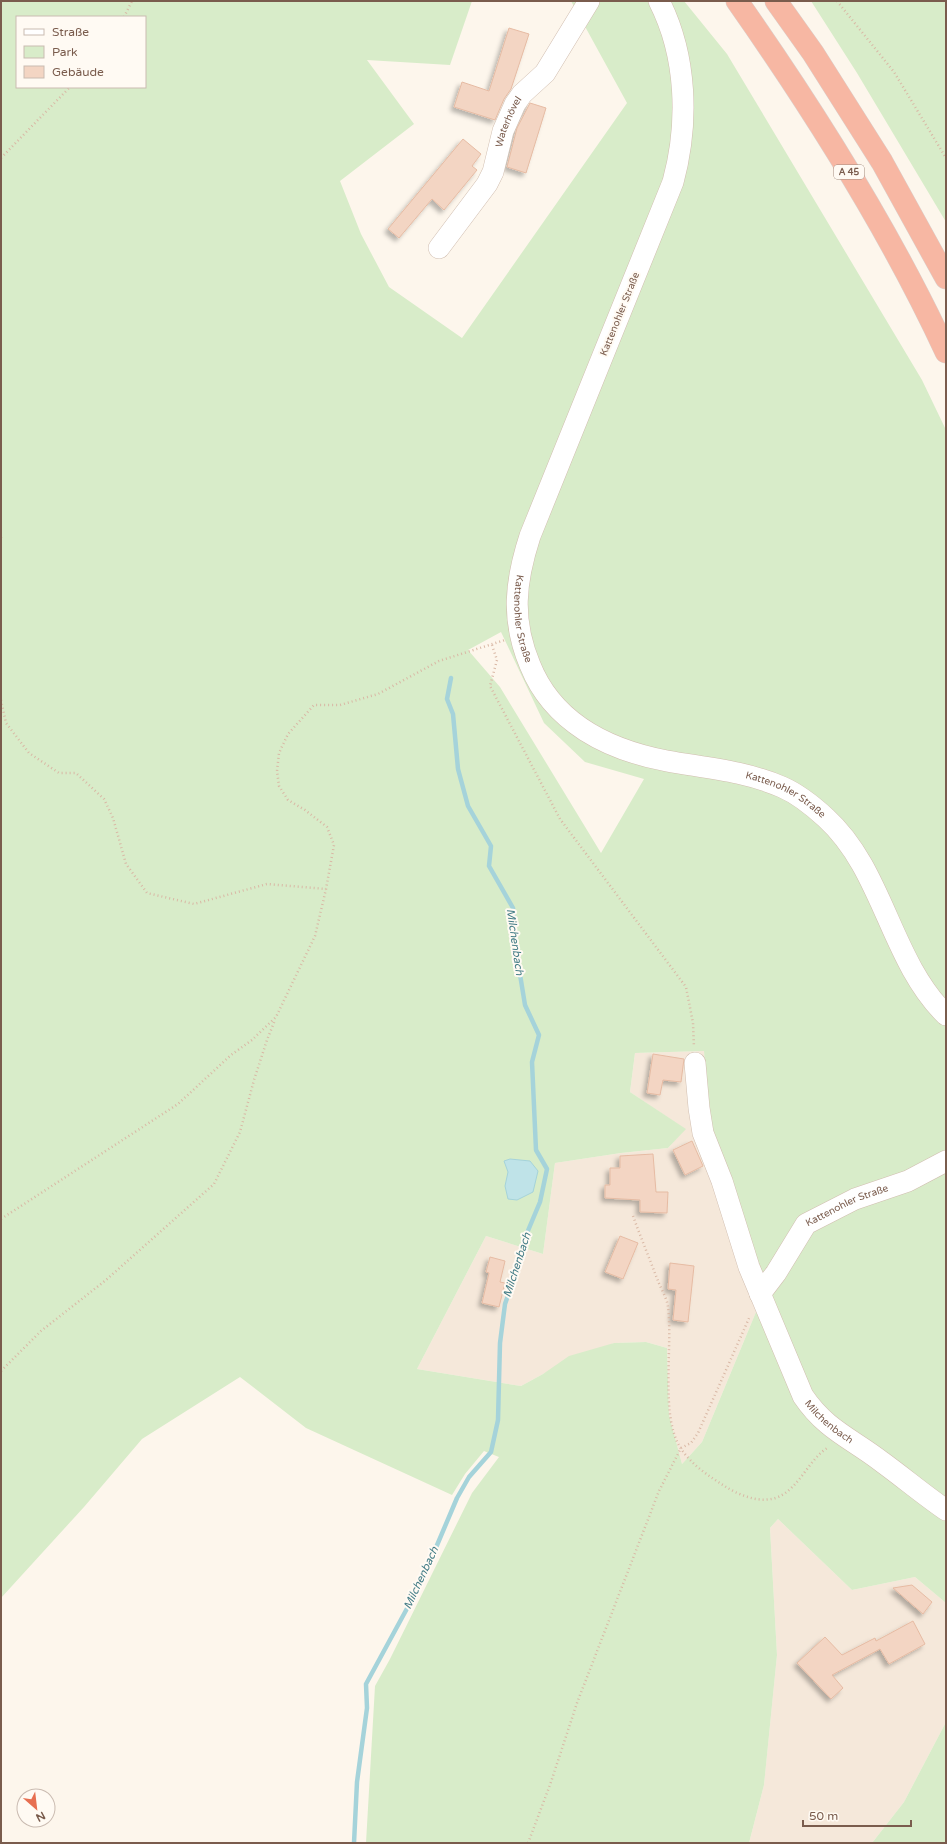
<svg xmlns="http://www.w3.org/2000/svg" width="947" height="1844" viewBox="0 0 947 1844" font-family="'Varela Round',sans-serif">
	<defs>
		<filter id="shadow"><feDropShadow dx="-3.5" dy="3.5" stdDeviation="2" flood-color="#0004"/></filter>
	</defs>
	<rect width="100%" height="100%" fill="#fdf6ec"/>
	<!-- residential -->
	<path fill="#f5e8da" d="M704 1051 709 1130 756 1312 702 1442 682 1464 669 1415 667 1348 646 1342 614 1343 543 1374 521 1386 417 1369 486 1236 543 1254 555 1163 621 1153 668 1148 685 1129 630 1092 635 1053Z
		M778 1519 852 1590 915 1577 946 1603V1722L904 1802 872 1843H749L764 1785 777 1655 770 1528Z"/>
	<!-- green -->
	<path fill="#d8ecc9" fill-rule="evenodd" d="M1 1H472L450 65 367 60 414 124 340 181 361 234 389 287 462 338 627 103 571 1H684L727 54 922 380 946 430V1157L804 1222 764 1277 709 1130 704 1051 635 1053 630 1092 686 1129 668 1148 621 1153 555 1163 543 1254 486 1236 417 1369 521 1386 543 1374 569 1356 614 1343 646 1342 667 1348 669 1415 682 1464 702 1442 756 1312 800 1398 946 1515V1603L915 1577 852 1590 778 1519 770 1528 777 1655 764 1785 749 1843H366L375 1686 390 1659 472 1493 499 1457 484 1451 465 1474 452 1495 306 1428 240 1377 142 1439 84 1507 1 1598ZM17 17H145V87H17ZM501 632 544 723 585 762 644 779 601 853 500 687 468 650Z
		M811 1H946V222L857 73Z
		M946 1166V1506L827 1419 760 1295 808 1227Z
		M946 1722V1843H872L904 1802Z"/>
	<!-- water -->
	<path fill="#bfe3e8" stroke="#a5d3da" d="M510 1159 530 1161 538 1171 533 1192 517 1200 508 1199 505 1186 508 1172 504 1161Z"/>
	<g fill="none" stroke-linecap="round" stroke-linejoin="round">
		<!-- stream -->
		<path stroke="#a5d3da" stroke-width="4.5" d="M354 1843 357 1782 367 1708 366 1684 410 1603 432 1557 457 1498 469 1477 491 1452 498 1420 500 1343 505 1304 513 1281 527 1233 540 1202 547 1169 536 1150 532 1062 539 1035 525 1005 516 950 513 908 489 866 491 846 468 806 458 769 453 714 447 699 451 678"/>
	</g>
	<!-- building -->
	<path fill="#f3d5c3" stroke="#e6bba3" filter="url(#shadow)" d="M509 28 529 34 511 89 504 99 495 120 454 107 462 82 489 91Z
		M530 103 546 108 526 173 507 167 517 128Z
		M463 139 481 154 472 166 477 170 444 210 432 199 399 238 388 229Z
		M653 1054 684 1059 681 1082 663 1080 660 1095 647 1093Z
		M692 1141 703 1166 685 1175 673 1150Z
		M653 1154 656 1192H668L667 1213 640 1212V1200L605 1198V1185H610V1168H620V1156Z
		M620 1236 638 1243 623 1279 605 1272Z
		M490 1257 505 1261 500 1282 505 1283 499 1307 482 1303 489 1273 486 1272Z
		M670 1263 694 1266 688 1322 673 1320 676 1290 668 1289Z
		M912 1585 932 1602 923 1614 893 1588Z
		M913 1621 925 1644 889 1664 880 1649 832 1675 843 1688 831 1699 797 1663 825 1637 842 1655 875 1638 876 1641Z"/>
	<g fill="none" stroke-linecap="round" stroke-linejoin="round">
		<defs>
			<g id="minor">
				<path id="s1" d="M659 1C687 56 689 123 673 182L530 536C515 582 511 620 530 665 553 723 609 750 667 761 706 768 745 771 782 787 798 794 813 806 826 818 884 871 890 960 946 1015"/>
				<path id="s2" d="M439 248 487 184 493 172 503 131 515 104 522 94 545 73 589 1"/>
				<path id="s3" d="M695 1063 699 1108 703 1133 722 1181 749 1267 803 1396C826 1430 851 1438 882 1462 904 1478 924 1495 946 1510"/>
				<path id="s4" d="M760 1294 776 1273 806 1224 855 1199 908 1181 946 1161"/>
			</g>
			<path id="highway" d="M737 1C815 112 889 229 946 352
				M776 1 813 53 882 162 946 278"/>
		</defs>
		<!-- minor casing -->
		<use href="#minor" stroke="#d1beb0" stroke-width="22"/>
		<!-- highway casing -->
		<use href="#highway" stroke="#dad1cd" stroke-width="23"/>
		<!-- path -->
		<path stroke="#d9b8a5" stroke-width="2.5" stroke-dasharray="1 3" stroke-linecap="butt" d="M837 1 894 72 946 158
			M124 17 132 1
			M1 158 70 87
			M1 537V541
			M492 645 497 660 490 686 560 819 686 987 693 1023 694 1047
			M1 700 6 723 29 753 59 773H76L104 799 113 818 126 864 147 893 194 904 267 884 326 889
			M633 1216C641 1238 650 1260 658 1281 661 1289 667 1298 668 1307 673 1346 660 1415 680 1447 691 1465 709 1476 726 1487 741 1496 761 1504 778 1497 800 1488 809 1458 829 1447
			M1 1219 178 1104 231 1055 252 1040 276 1017 315 936 326 889 334 845 327 827 305 810 288 800 279 786 277 771 279 753 288 734 314 705H340L378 694 439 661 505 640
			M1 1371 41 1331 106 1280 214 1184 240 1132 254 1080 267 1040 275 1020
			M528 1843 550 1785 577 1703 659 1491 681 1448 691 1443 698 1433 750 1316"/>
		<!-- minor -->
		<use href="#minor" stroke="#fff" stroke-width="21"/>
		<!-- highway -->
		<use href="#highway" stroke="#f7b7a3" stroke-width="22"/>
	</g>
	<g text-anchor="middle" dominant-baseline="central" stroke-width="4" stroke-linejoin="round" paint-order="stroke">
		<!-- shield labels -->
		<rect fill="#fffaf3" stroke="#a28b7f" stroke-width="1" x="834" y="165" width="30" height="14" rx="3"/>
		<g font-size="9" font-weight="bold" fill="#7a5c4d">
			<text x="849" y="172">A 45</text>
		</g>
		<!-- street labels -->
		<g font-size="10" fill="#7a5c4d" stroke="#fffaf3">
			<text stroke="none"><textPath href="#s2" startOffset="146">Waterhövel</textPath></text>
			<text transform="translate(620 314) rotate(-68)">Kattenohler Straße</text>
			<text stroke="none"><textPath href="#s1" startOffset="652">Kattenohler Straße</textPath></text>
			<text stroke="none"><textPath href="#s1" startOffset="999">Kattenohler Straße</textPath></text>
			<text stroke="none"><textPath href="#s4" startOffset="129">Kattenohler Straße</textPath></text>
			<text stroke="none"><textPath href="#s3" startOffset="389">Milchenbach</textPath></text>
		</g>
		<!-- water labels -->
		<g font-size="11" font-style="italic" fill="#437c86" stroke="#fffaf3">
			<text transform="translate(515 942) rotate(82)">Milchenbach</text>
			<text transform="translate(517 1265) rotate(-72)">Milchenbach</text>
			<text transform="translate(421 1578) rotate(-65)">Milchenbach</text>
		</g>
	</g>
	<!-- border -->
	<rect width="947" height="1844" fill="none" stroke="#7a5c4d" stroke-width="4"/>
	<!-- legend -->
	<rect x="16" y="16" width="130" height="72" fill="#fffaf3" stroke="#cabbb1"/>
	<rect x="24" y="29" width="20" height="6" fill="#ffffff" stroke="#cabbb1"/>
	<text x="52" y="36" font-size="12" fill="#7a5c4d">Straße</text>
	<rect x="24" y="46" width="20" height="12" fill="#d8ecc9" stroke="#cabbb1"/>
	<text x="52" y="56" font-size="12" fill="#7a5c4d">Park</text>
	<rect x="24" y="66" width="20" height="12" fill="#f3d5c3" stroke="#cabbb1"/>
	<text x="52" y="76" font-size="12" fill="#7a5c4d">Gebäude</text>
	<!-- north arrow -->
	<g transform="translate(36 1808) rotate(152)"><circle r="19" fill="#fffaf3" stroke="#cabbb1"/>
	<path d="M0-3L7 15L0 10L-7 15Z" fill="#e76f51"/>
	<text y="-6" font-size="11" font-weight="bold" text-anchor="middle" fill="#7a5c4d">N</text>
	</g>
	<!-- scale -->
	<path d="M803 1820v6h108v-6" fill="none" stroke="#7a5c4d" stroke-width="2"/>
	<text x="809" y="1820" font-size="12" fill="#7a5c4d" stroke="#fffaf3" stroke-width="3" paint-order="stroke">50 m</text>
</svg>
